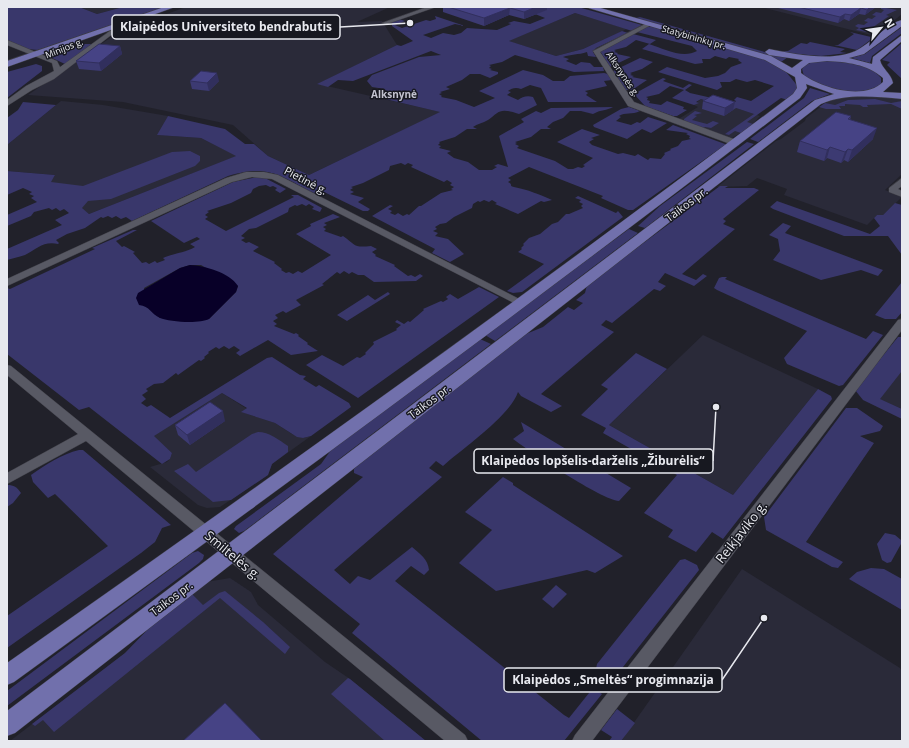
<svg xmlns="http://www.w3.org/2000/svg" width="909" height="748" viewBox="0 0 909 748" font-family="'Open Sans',sans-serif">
	<rect width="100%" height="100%" fill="#21212a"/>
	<!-- built -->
	<path fill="#2a2a39" d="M79 7H123L97 14Z
		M186 7H390L357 22 382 21 397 45 318 84 441 112 309 175 268 156 233 125 123 102 28 95 120 31Z
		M761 7H902V14L875 36Z
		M575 13 627 29 583 49 556 56 508 41Z
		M881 96 902 98V174L885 190 902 197 883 215H877L867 225 784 195 787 189 757 178 747 186 717 187 776 141 781 139 805 121 806 118 827 102 837 98 853 97Z
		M701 99 736 108 760 116 750 127 732 138 677 120 698 107 694 105Z
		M61 101 103 105 168 116 158 135 201 138 237 156 89 214 49 184 55 175 7 171V145Z
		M703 335 818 389 733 495 609 425Z
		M902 371V409L879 399Z
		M222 393 247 409 242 412 275 423 292 434 303 438 311 436 272 464 268 475 220 507 207 508 198 505 150 467 167 462 170 459 172 453 153 436Z
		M742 569 900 668 902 672V741H621Z
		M230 578 251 592 258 605 325 662 350 679 426 741H10L125 653 157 620 206 582Z"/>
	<!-- green -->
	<path fill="#39376b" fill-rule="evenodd" d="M7 7H79L97 14 123 7H164L38 50 27 49 7 40Z
		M540 7H578L642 25 632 31 575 13 509 41 556 56 583 49 622 31 628 33 596 48 593 52 596 57 588 56 587 52C578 55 571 54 563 57L569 59 566 61 576 65 581 62 590 63 594 67H603L604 71 574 72 515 55 502 62 489 65 491 66 489 68 492 69 490 70 498 72V74L490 78 480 74H470L462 80 446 87 450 89 440 92 442 93 439 94 442 96 441 97 456 100 474 107 495 98 479 91 523 70 543 75 553 81H564L570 76 604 73 608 74 612 80 604 81 607 86 585 91 588 93 586 95 597 102H548L541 88 530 85 521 89C516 87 512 88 508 91L511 92 507 95 518 100C522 97 527 95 533 97L537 105 519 114C499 107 499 112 488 120 483 123 477 124 473 127L477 129H467L455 137 439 142 440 143 438 145 441 146 439 148 451 151 447 153 454 158 468 162 479 170H492L497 167 494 166 498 164 508 167 499 136 524 122 521 119 536 111 541 113 551 108 613 107C606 111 602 109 593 114L581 111H570L563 118 553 122 547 127 551 129H541L531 137 515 142 517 143 515 144 519 146 517 148 555 161 568 169H573L578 167 582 168 585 166 583 165 593 158 557 142 582 129 600 135 591 138 594 139 589 142 592 145 618 154 623 153 635 156 638 154 648 160 650 158 661 159 665 154 664 153 671 150 670 149 678 146 682 141 691 139 689 138 690 136 686 134 688 133 666 130 673 125 725 144V145L633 210H628L601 198 603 196 529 167 508 178 511 180 508 182C514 185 508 185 514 187 529 190 538 194 552 200L544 202 541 201 518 214 495 204 497 203 492 200 489 202 484 200 480 202 478 201 473 204 472 208 454 217 446 223 440 224 435 227 437 229 433 231 438 233 435 236 448 239 464 254 450 262 432 253 435 249 372 216 390 205 393 206 388 209 392 211 390 213 395 215 398 213 403 216 407 214 409 215 419 206H421L441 193 453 190 451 189 454 187 450 185 452 183 447 180 444 182 411 167 413 165 408 163 405 165 401 163 390 166 389 170 363 183 351 187 353 188 350 190 354 192 350 194 364 198 358 202 370 209 368 211H363L320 190 314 193C278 175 269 164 228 176L132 221 126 217 121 219 116 216 112 218 108 216 103 218 101 217 85 228 67 234 56 240 59 243 58 244C43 241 37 249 25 255 20 257 13 258 7 260V249L62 225 55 220 69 213 64 209 60 211 56 208 52 210 49 208 34 212 31 216 7 226V215L37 202 31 198 34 196 29 194 32 192 23 188 7 195V171L55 175 51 182 83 186 172 152 190 151 200 156V161L195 166 111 199 88 201 82 208 89 214 236 156 201 138 157 135 168 116 225 129 245 144H254L268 156 309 175 440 112 385 99 388 96 385 89 372 87 367 81 372 75 419 57 441 55 431 51 353 81 338 80 328 87 317 84 397 45 401 46 413 41 392 26V22L399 19 405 21 395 25 402 28 426 20 430 21 436 19 435 16 465 26 455 24 423 35 431 38 443 33 454 35 461 33 467 28 497 30 511 24 508 23 514 21 530 24 545 18 535 14 547 9Z
		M881 7 897 10 886 15 889 16 866 32 856 30 859 28 855 26 858 24 864 25 868 22 864 21 868 18 872 19 876 16 872 15 876 12 881 13 884 10 881 9Z
		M640 17 772 54 788 57 781 62 636 18Z
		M647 27H653L758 56 782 67 796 84 798 89 788 100 781 98 757 115 736 108 733 110 701 99 696 102 699 103 694 105 672 98 684 90 670 86 659 94 646 97 648 98 647 100 650 101 649 103 661 105 667 101 684 107 683 109 687 110 677 116H673L645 106 634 94 663 78 666 79 663 81 683 88 689 84 692 85 685 90 690 93 734 103 736 101 734 100 737 97 751 101 774 86 755 80 747 82 736 79 730 82H720L722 87 717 90 658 72 667 67 705 78 718 76 725 73 731 67 742 63 738 60 739 59 729 57 726 59 715 56 710 59H702L703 63 695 64 642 49 649 44C664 49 683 59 697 51L692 46 637 32Z
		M902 27V33L872 56 870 63 851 58 865 54Z
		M850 32 871 37 873 38 857 50 834 45H838L854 34Z
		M633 34 656 40 650 44 636 40 626 47 614 50 616 51 614 52 618 53 617 54 631 57 610 67 600 51Z
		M810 42 845 49 840 52 847 53 821 56 783 53V51H788L801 43 807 44Z
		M902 43V79L887 65 890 62 882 60Z
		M84 44H92L65 64 52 58 53 54Z
		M640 58 653 62 642 69 630 73 632 74 630 75 634 76 632 77 647 80 632 90H626L613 71Z
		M827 60C845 62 869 62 881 78V84C857 100 827 88 804 76L802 69C808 61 818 61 827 60Z
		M36 64 42 66V71L7 98V72Z
		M810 88 830 94 812 101 758 142 750 139 804 98Z
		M875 99 891 103 902 101V109L891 104 867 105 868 107H863L860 105 845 104V106H839L841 109H826L819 107 825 103 835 105 848 100Z
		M23 102 56 105 7 145V118L18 110Z
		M629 107 640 111C632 115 625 112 619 116L621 117 616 121 631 125 637 122 640 123 648 117 667 123 651 133 642 129 627 139 594 127 593 125 621 109Z
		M695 111 702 113 694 115 697 116 692 120 707 124 713 121 719 123 711 128 705 127 702 129 684 121V119Z
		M754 114 757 115 747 122 753 124 741 133 735 131 729 135 725 134Z
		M747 142 754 144 645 228 638 226 660 206Z
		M257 177 265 178 286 189 280 193 275 190 277 188 273 186 270 187 266 185 259 186 253 189 251 193 231 203 207 211 209 212 205 215 208 217 205 219 226 231 294 197 291 195H298L322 208 320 212 312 209 314 207 309 204 306 206 302 204 297 206 295 205 289 208 288 212 256 228 249 229 241 236 245 238 241 240 246 243 249 242 259 247 253 251 275 262 274 263 282 269 281 270 286 273 289 272 293 274 298 271 302 273 331 255 296 234 311 226 310 224 333 214 340 217 324 223 327 225 323 227 326 229 324 231 341 237 343 236C356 245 353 248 371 246L377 249 372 252 376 255 375 256 395 265 394 266 408 276 411 275 415 277 420 274 423 276 416 281 374 282 364 275H358L352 272 349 274 344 271 340 274 337 272 322 284 324 285 296 300 301 305 286 313 283 311 275 315 278 318 273 321 277 324 274 326 294 334 296 333 299 335 298 336 308 343 307 344 318 351 291 355 268 340 240 356 236 353 240 350 234 346 229 349 224 346 219 349 216 347 208 352 209 353 204 357 205 358 201 361 199 360 178 375 176 373 163 383 154 384 146 389 148 391 142 395 146 399 141 403 147 407 151 405 170 418 267 358 272 357 300 375 306 376 303 379 316 387 319 385 349 403 351 407 311 436 303 438 297 437 275 423 241 412 247 408 222 393 154 436 172 453 170 459 162 464 89 407 79 410 7 354V288L10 289 95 249 92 248 133 230H137L116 241 122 247 124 246 135 252 133 253 142 263 146 262 149 264 155 261 157 263 165 260 163 258C174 253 185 253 195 247L190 244 200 239 197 237 184 243 151 221 233 182ZM190 265H201L238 286 236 292 209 319 160 318 147 306 144 288 180 268Z
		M720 186H728L725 188H754L759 190 723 219 726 221 723 224 735 229 682 274 696 280 703 274 707 276 694 286 665 273 658 282 666 286 660 291 654 289 612 323 606 320 601 325 614 332 541 394 562 406 551 412 521 396 518 392C510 416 463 448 443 466L436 461 429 468 442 477 334 570 350 584 358 576 370 580 412 547C420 554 428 559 429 570L424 575 411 566 395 581 564 715 569 718 593 688 602 694 564 741H482L352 633 360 624 273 554 363 477 354 473V469L359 463 526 334 543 327 568 307 574 310 583 303 576 300 585 293 587 285Z
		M578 196 616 213 618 211 623 217 522 292 513 293 507 291 544 264 518 252 522 249 521 248 524 245 523 244 529 238 540 234 552 224 558 222 566 214H569L583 208 581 206 583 204 579 202 581 200 575 198Z
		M777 201 870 234 880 226 874 218 877 215H883L895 203 902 205V255L888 236H844L773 209 770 207Z
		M783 223 791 226 785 233 883 270 878 276 861 270 821 280 773 260 780 251 778 239 769 235Z
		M629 229 638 233 495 341 485 335Z
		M722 277H727L725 279 866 339 873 331 883 335 843 385 839 386 787 364 784 358 807 331 717 290 714 288 719 278Z
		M902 282V312L896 319H885L875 315Z
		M479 287 499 297 358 398 306 365 322 355 343 366 357 357 360 358 366 354 365 353 374 344 373 342 397 330 396 329 401 325 395 322 397 320 404 324 408 321 410 322 424 310 423 309 441 301 443 302 448 299 446 297 450 294 458 299Z
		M388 292 390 294 347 321 337 315 368 295 375 300Z
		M898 337H902V371L880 399 902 409V419L863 400 855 390Z
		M480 339 491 344 244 531 239 533 234 529 236 526 321 464 331 450Z
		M636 353 667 369 609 425 733 495 818 389 831 396 832 399 723 539 712 532 696 552 668 537 673 530 644 513 677 475 603 433 606 428 581 415 608 389 601 385Z
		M846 408H857L883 426 880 431 860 436 874 443 806 542 843 562 838 568 832 567 766 530 764 517Z
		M521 422 631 488 619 501C602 500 530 452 513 439L524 431Z
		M258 432C269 432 279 440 288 446V452L272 464 268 475 231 500 213 502 174 471 188 464 196 472 252 434Z
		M79 450H83L171 525 162 528 155 542 141 553 7 648V616L108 546 55 494 48 498 33 482 31 475C45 465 62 454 79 450Z
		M503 477 513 483V485L623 556 595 573 587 570 496 591 459 563 492 530 465 512Z
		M7 485C14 485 17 487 21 493L13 503 7 507Z
		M885 533 895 535 901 540V544L891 562 887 563 882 560 877 544Z
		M198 551 204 555 203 559 199 563 7 706V691L192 553Z
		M685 559 697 565 699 570 612 681 596 669 597 664 680 560Z
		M871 568 884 569 902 579V610L849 579 857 572Z
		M556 585 567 594 553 608 542 599Z
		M225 591 263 622 290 647 285 654 220 598 54 732 43 720 35 726 32 724 125 653 157 620 191 593 203 605 219 593Z
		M348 678 350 679 426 741H385L331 694Z
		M617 709 635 723 621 741H609L612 737 601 730Z"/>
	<!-- water -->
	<path fill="#080028" d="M190 265C205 266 229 272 238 286L236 292 209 319C200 324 169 322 160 318 151 314 150 306 139 305L136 298 138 293 180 268Z"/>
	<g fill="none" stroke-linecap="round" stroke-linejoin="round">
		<defs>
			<path id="minor" d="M427 7H436L387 24 382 23Z
				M649 22 651 23V25L600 52 634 102 739 141V145H733L628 106 593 51Z
				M121 23 123 24V26L54 79 32 90 7 106V100L26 86 54 71 52 63 7 45V40L57 61 60 67Z
				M246 172H264L278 175 527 303 526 305H518L272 179 252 177 232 182 7 286V279L226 178Z
				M902 178V186L898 189 902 191V197L889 192V188Z
				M902 319V330L592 741H572L575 735 898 320Z
				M7 365 11 366 465 735 468 741H445L86 441 7 484V473L78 434 7 375Z"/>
			<path id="major" d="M164 7H175L7 67V61Z
				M585 7H597L771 56 792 68 803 60 769 55 765 52 769 49C795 54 836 63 859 49 872 42 888 23 902 20V26L864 54 849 58 872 64 873 57 902 35V41L880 60C882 69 891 73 893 83L883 92 902 93V99C875 97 847 93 821 104L15 733 7 736V711L815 100 834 94 806 84 807 88 800 98C541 297 279 490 14 682L7 685V663C272 477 535 289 793 94L797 88 795 77 765 60ZM827 61C847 62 867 64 883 78V82C864 101 820 88 801 73V69L809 63Z"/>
		</defs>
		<!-- minor casing -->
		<use href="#minor" stroke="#3b3b43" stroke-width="1"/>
		<!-- major casing -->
		<use href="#major" stroke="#3b3b43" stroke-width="1"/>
		<!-- minor -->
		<use href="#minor" fill="#585964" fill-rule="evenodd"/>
		<!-- major -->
		<use href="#major" fill="#7170ac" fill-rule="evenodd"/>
	</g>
	<!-- wall -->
	<path fill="#3c3a72" d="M443 7H547V10L524 19 509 15 484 26 443 12Z
		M774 7H876L865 15 859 14 849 21 844 19 838 23Z
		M120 46 122 54 101 71 79 69 76 61Z
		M190 81H219L209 91 192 89Z
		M703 101 733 110 724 116 702 109Z
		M851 116 850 120 873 139 848 162 844 160 841 163 827 158 824 161 797 152 800 141Z
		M225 421 190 445 178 435 175 425Z"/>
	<!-- shaded-wall -->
	<path fill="#312f5d" d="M536 7H547V10L524 19V12Z
		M870 7H876L865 15 867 10Z
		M510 8 509 15 484 26V18Z
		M861 8 859 14 849 21 851 15Z
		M845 14 844 19 838 23 840 17Z
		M120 46 122 54 101 71 99 63Z
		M217 73 219 81 209 91 207 83Z
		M735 102 733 110 724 116 725 108Z
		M877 128 873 139 848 162 852 150Z
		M830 147 827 158 824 161 827 150Z
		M848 149 844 160 841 163 845 152Z
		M223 411 225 421 190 445 187 435Z"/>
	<!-- building -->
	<path fill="#464385" stroke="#312f5d" d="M448 7H536L524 12 510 8 484 18Z
		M798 7H870L867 10 861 8 851 15 845 14 840 17Z
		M99 44 120 46 99 63 76 61Z
		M201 71 217 73 207 83 190 81Z
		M713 95 735 102 725 108 703 101Z
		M836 112 851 116 848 119 877 128 852 150 848 149 845 152 830 147 827 150 800 141Z
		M210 402 223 411 187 435 175 425Z
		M225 703 262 741H183Z"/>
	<g text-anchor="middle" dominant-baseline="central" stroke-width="3" stroke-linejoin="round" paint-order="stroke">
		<!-- far-street labels -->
		<g font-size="9" fill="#e8e9ef" stroke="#171820">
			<text transform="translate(694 37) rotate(16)">Statybininkų pr.</text>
			<text transform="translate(64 48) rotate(-21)">Minijos g.</text>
			<text transform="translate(623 74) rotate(56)">Alksnynės g.</text>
		</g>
		<!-- far-neighbourhood labels -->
		<g font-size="10" font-weight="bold" fill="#c2c2cf" stroke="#171820">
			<text x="394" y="94">Alksnynė</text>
		</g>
		<!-- street labels -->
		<g font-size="11" fill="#e8e9ef" stroke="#171820">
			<text transform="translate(306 180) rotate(28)">Pietinė g.</text>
			<text transform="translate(686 204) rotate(-37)">Taikos pr.</text>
			<text transform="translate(429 401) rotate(-37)">Taikos pr.</text>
			<text transform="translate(171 598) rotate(-37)">Taikos pr.</text>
		</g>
		<!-- near-street labels -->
		<g font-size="13" fill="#e8e9ef" stroke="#171820">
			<text transform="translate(741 532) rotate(-52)">Reikjaviko g.</text>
			<text transform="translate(233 555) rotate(40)">Smiltelės g.</text>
		</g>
	</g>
	<!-- callouts -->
	<path fill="none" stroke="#e8e9ef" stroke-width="1.5" d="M410 23L340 27M716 407L713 461M764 618L722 680"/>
	<g fill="#e8e9ef" stroke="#171820" stroke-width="1.5">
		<circle cx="410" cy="23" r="4"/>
		<circle cx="716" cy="407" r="4"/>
		<circle cx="764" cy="618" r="4"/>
	</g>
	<g fill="#171820" stroke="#e8e9ef" stroke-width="1.5">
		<rect x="112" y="15" width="228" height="24" rx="4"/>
		<rect x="474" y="449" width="239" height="24" rx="4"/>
		<rect x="504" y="668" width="218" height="24" rx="4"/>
	</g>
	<g font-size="12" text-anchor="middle" font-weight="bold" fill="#e8e9ef">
		<text x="226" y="31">Klaipėdos Universiteto bendrabutis</text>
		<text x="593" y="465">Klaipėdos lopšelis-darželis „Žiburėlis“</text>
		<text x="613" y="684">Klaipėdos „Smeltės“ progimnazija</text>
	</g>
	<!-- border -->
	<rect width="909" height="748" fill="none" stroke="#e8e9ef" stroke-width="16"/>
	<!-- north arrow -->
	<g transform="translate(881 28) rotate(61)" stroke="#171820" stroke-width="3" paint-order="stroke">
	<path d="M0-3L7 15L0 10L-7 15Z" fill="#e8e9ef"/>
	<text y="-6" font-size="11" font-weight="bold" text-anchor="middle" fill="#e8e9ef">N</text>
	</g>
</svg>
